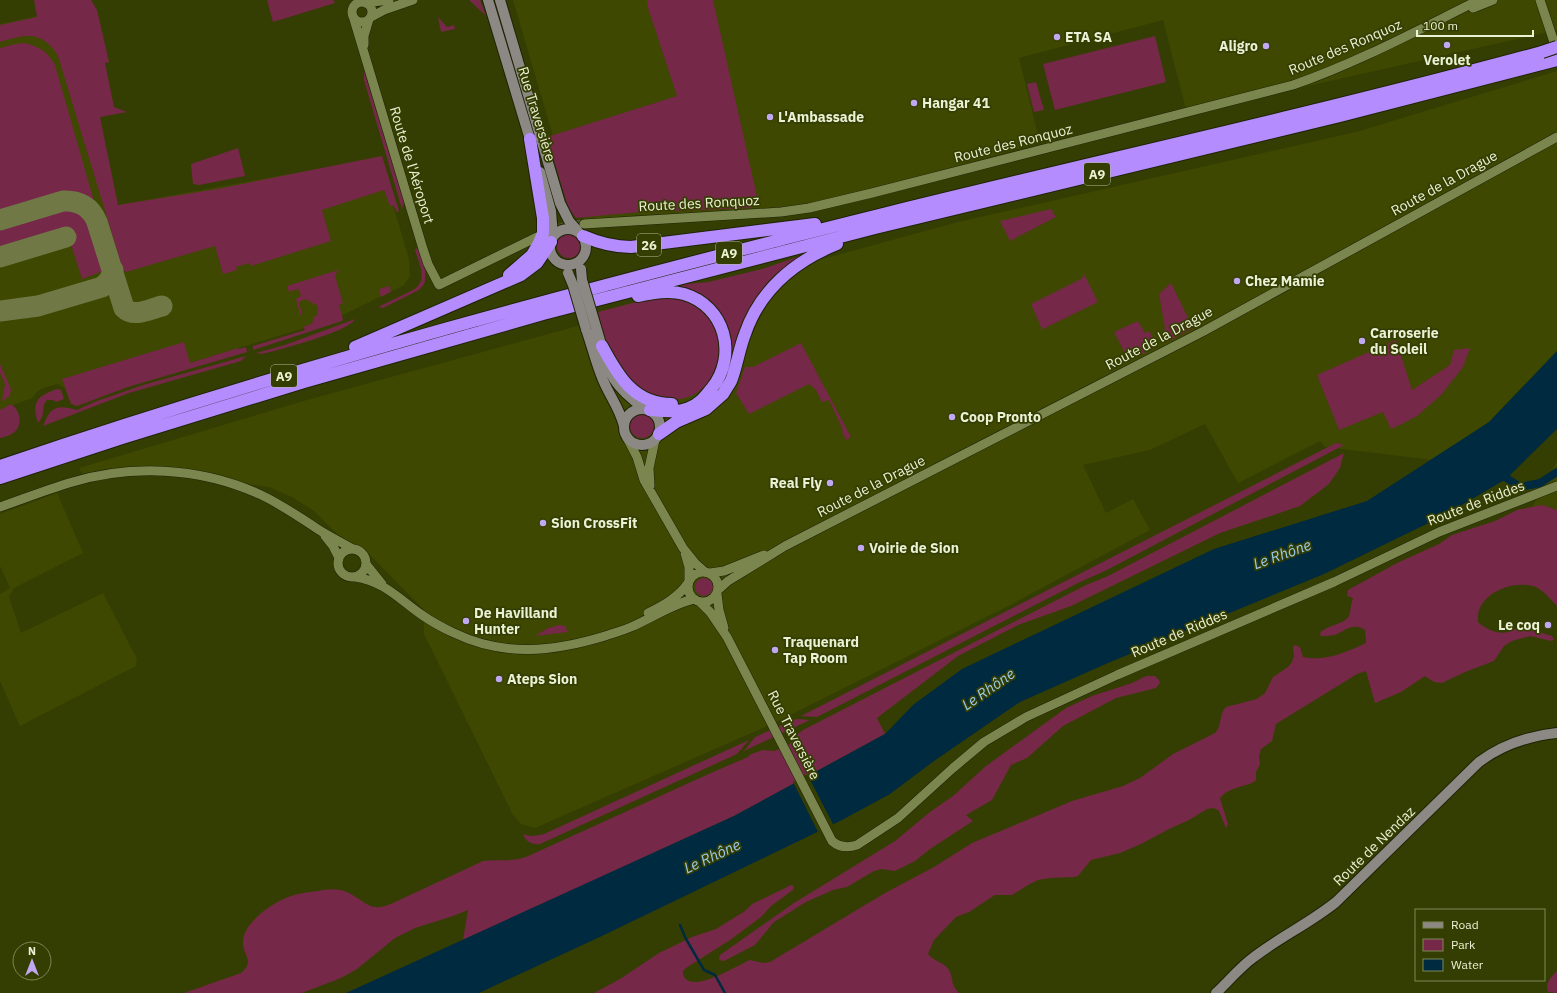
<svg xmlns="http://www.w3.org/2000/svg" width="1557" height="993" viewBox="0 0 1557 993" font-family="'IBM Plex Sans',sans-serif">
	<rect width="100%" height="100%" fill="#353e02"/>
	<!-- built -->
	<path fill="#3e4800" d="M513 0H1557V30L1187 113 1163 20 1019 58 1040 143 934 172 812 203 778 209 641 215 585 220 573 204Z
		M76 8 118 205 379 158 409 259 410 276 404 285 337 318 69 400 65 388 58 384 43 388 37 392 32 398 13 405 16 412 0 438V24Z
		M1557 71V351L1489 422 1433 460 1325 447 1320 441 1238 483 1205 424 1150 450 1083 465 1106 513 1133 499 1150 530 1010 605 774 723 535 828 521 824 513 815 424 634V610L368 553 338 535 314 511 292 497 269 487 248 484 222 476 182 468 147 466 117 468 82 474 79 468 307 400 958 222 1356 132Z
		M1557 461V510L1546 506 1532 507Z
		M57 493 83 553 14 588 9 597 21 633 103 593 137 659 136 666 20 726 0 681V594L10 588 0 566V514Z"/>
	<!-- green -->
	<path fill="#752847" d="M34 0H91L97 10 109 62 105 63 114 107 127 112 100 117 118 205 217 189 382 156 399 211 397 212 393 205 390 206 384 190 322 210 331 241 251 266 250 263 236 267 237 270 223 274 215 246 126 272 123 270 58 56C42 30 26 34 0 42V25L37 17Z
		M267 0H333L335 3 273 22Z
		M469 0H480L486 16 485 15Z
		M647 0H713L758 201 750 208 640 212 576 218 568 207 547 137 677 96 648 8Z
		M438 17 447 27 454 25 455 29 441 32Z
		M1155 36 1166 82 1055 110 1043 64Z
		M24 43C39 46 48 52 55 65L94 201C86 196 78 192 69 193L0 214V48L15 44Z
		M364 71 404 202 402 209 364 80Z
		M1036 82 1044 110 1034 112 1027 84Z
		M238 148 245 176 199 185 193 184 191 164Z
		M59 208C66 208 74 208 80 213 93 222 99 256 103 271L82 279 67 232 0 251V225Z
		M1051 209 1056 217 1010 241 1000 221Z
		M557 246a12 12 0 1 1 24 0a12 12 0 1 1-24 0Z
		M417 248C422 255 427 271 425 280 425 284 422 287 419 290L383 308 378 307 413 290C429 280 419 264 415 250Z
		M803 255 796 261 733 353 732 352 729 332 675 288 687 284 708 282 762 269Z
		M338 270 335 276 343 303 339 305 343 319 342 321 253 350V346L305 330 303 327 309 325 313 322V317L317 315 318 306 305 299 299 302 302 315H300L296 299 301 296 298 289 289 292 287 286Z
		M1083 272 1098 302 1041 330V327L1031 304 1081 279 1083 277Z
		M1171 283 1193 328 1167 342 1162 336 1165 328 1159 294Z
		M389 286 391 292 381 297 379 289Z
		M661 297C682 298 699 304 711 321 720 333 723 346 719 361 710 392 685 406 654 397 650 396 645 396 642 394 637 391 616 364 612 359 607 350 601 324 598 312L648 299Z
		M355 319C349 332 278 350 262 354L256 353 285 345Z
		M1138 321 1145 333 1149 331 1156 342 1155 347 1129 361 1114 332Z
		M1396 340 1412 390 1450 365 1454 350 1470 348 1463 367 1442 394 1417 416 1402 424 1391 429 1383 412 1339 430 1317 375Z
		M184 342 190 363 238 348 239 349 246 347 247 352 128 387 77 406 71 404 62 379Z
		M801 343 851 437 846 440 842 432 843 430 829 400 822 402 816 390 809 384 749 414 736 393 745 367H753Z
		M246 356 241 361 129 393 43 426C51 405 58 405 77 410L94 402 143 385Z
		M0 364 11 389 10 396 2 401 5 384 0 373Z
		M57 389 61 390 64 399 56 402 53 400H47C40 408 47 413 38 423 31 402 37 396 57 389Z
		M11 404C21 410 23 427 13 433 9 436 4 437 0 438V410Z
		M630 426a12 12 0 1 1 24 0a12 12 0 1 1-24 0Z
		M1336 443 1344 445 1105 571 1080 582 817 717 801 716Z
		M1344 453 1340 468 1329 484 1300 506 1220 533 1071 606 1018 625 958 656 877 718 885 734 734 816 463 940 468 910 453 916 415 928 395 938 357 969 341 978 302 993H184L241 973C256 960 242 956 243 940 245 921 275 901 291 896 300 893 310 892 318 891 328 889 339 888 349 893 368 903 370 913 393 903L483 861C498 859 512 862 526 857L713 772 748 757 751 754 763 750 775 751 793 742 798 734 803 730 1086 585 1108 576Z
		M1541 505 1546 506 1557 510V606C1551 600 1542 588 1533 586 1510 580 1475 595 1478 622 1484 628 1498 635 1507 632 1512 631 1516 628 1522 627L1552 636 1554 640 1551 641 1530 636 1512 641 1504 646 1494 661 1465 672 1442 683 1434 682 1425 676 1401 692 1375 703 1366 671 1357 674 1276 724 1272 741 1261 749 1259 757 1260 764 1256 772V780C1250 787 1231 785 1220 798L1228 824 1226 828 1219 811 1214 808 1207 809 1189 820 1169 829 1141 844 1120 853 1091 860 1078 876 1074 877 1050 878 1038 880 1028 885 1012 895H995L969 912 956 917 934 940 928 954C933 961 944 962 949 970 954 979 950 984 959 993H594L620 979 659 953 692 937 716 929 745 911 752 904 791 885 794 886 793 890 771 906 761 917 730 940 686 968 683 971V975C684 977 686 980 689 981 703 987 736 966 750 960L763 963 770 962 885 893 934 867 972 843 1072 801 1123 786 1140 778 1173 754 1215 733C1223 724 1218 715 1226 707L1257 699 1265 693 1273 677 1288 667 1292 662 1294 656 1293 647 1295 645 1300 647 1303 657C1324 662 1347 652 1366 643L1365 630C1354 623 1347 629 1337 634 1333 636 1326 636 1321 636L1320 633C1327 625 1345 624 1349 616 1351 611 1350 605 1353 599L1351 597 1347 596 1348 590 1397 563 1439 544 1452 535 1495 521 1517 510Z
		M695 587a9 9 0 1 1 18 0a9 9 0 1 1-18 0Z
		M559 625 565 626 568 632 535 636 548 628Z
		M1146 676H1155L1159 680 1160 683 1156 688 1116 698 1063 726 1027 758 1011 765 992 800 966 815 973 821 930 849 915 861 895 871 882 869 874 871 847 887 833 890 806 902 774 922 755 945 724 961 719 960 720 955 794 903 895 841 930 812 953 796 986 766 1066 708 1092 696 1132 683Z
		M798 719 810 720 744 751 755 737 793 720Z
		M749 740 737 754 540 844C532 845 526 842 523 834 530 837 536 836 544 834Z
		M1557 971V993L1548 992C1545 983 1550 978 1557 971Z"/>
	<!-- water -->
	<path fill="#002a40" d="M1557 351V429L1506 479 1445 515 1324 574 1108 663 1020 702 934 761 890 794 842 820 604 935 479 993H346L734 816 885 734 913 705 962 669 1214 549 1367 501 1489 422Z"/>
	<!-- pier -->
	<path fill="#353e02" d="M807 774 834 826 819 834 793 782Z"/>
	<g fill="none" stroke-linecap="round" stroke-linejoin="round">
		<!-- stream -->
		<path stroke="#002a40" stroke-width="2.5" d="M680 925 686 939 704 970 715 975 725 993"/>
		<!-- canal -->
		<path stroke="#002a40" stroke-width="8" d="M1499 473 1520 487 1540 483 1557 472"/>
		<!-- taxiway -->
		<path stroke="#707846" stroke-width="21" d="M0 220 63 201C79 200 91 207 97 222L124 308C134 318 150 309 162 306
			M0 257 66 237
			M0 311 38 306 102 287C108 282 111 279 113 270"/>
		<!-- tertiary-tunnel -->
		<path stroke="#505922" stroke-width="9" stroke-dasharray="9 4.5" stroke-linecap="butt" d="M546 233 569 225 584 224"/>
		<defs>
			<path id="tertiary" d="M1540 0 1557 51
				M352 12a10 10 0 1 1 20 0a10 10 0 1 1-20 0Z
				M365 3 389 0
				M1473 8 1493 0
				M353 16 423 249 428 264 439 285 537 237
				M371 17 384 10 413 0
				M364 45V36L369 19
				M584 224 781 212 809 208 872 193 1293 85C1357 63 1418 30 1479 0
				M627 438 637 457 644 480 683 548 695 563 705 572
				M650 486 649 468 655 440
				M0 507C23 499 46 490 69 483 131 464 199 467 259 494 279 503 298 516 316 528 328 536 341 542 353 549
				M325 536 333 546 339 558
				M338 563a14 14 0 1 1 28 0a14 14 0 1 1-28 0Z
				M685 553 689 567V580
				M366 564 382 584
				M688 587a15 15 0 1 1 30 0a15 15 0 1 1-30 0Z
				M710 573 724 571 764 555
				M355 577C384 581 399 599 422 615 432 622 443 628 454 633 504 657 553 652 605 636 613 633 622 631 631 627 652 618 672 604 694 599
				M718 590 728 581 785 546 1204 331 1557 137
				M717 594 719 610 724 628
				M700 602 710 612 727 637 832 841C840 848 848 848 857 845L898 818 953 768 984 742 1026 717 1117 675 1334 582 1439 532 1557 486
				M648 613C662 606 679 597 688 583"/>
			<path id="secondary" d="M488 0 532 146
				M500 0 560 203 569 221 577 230
				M540 172 551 211 553 236
				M550 247a18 18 0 1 1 36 0a18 18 0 1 1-36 0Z
				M596 327C609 369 606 381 645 409
				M586 329C592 346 596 364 603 380 610 397 619 407 624 426
				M624 427a18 18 0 1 1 36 0a18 18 0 1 1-36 0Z
				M1216 993C1229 981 1240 967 1254 957 1280 937 1310 923 1336 902L1479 762C1503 744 1528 736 1557 733"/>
			<path id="motorway" d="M583 236C599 243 614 247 631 247L815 224
				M509 275 532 255 539 243 543 233V218L530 139
				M638 296C653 293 669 290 684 294 725 306 738 355 712 388 705 396 700 404 689 408 677 413 663 411 650 410
				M602 346C618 376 634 404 672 404
				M355 347 521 275 537 263 551 242
				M659 434 676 422 706 409 723 394 731 381C737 366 739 349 745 334 760 290 795 261 837 244
				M0 466C291 367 589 287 887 213 1105 159 1325 111 1542 52
				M0 478 122 438 304 382 543 314 875 228 1340 116 1557 60"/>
		</defs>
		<!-- tertiary casing -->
		<use href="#tertiary" stroke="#1e2306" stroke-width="10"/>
		<!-- secondary casing -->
		<use href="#secondary" stroke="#1e2306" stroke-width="12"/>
		<!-- motorway casing -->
		<use href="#motorway" stroke="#1e2306" stroke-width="14"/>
		<!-- tertiary -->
		<use href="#tertiary" stroke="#7b864f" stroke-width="9"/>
		<!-- secondary -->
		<use href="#secondary" stroke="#8c8883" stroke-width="10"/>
		<!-- motorway -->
		<use href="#motorway" stroke="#b48cfd" stroke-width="12"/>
		<defs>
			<path id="secondary-bridge" d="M581 269 582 280 596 327
				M568 273 573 285 586 329"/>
			<path id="motorway-bridge" d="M1542 52 1557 47"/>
		</defs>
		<!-- secondary-bridge casing -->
		<use href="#secondary-bridge" stroke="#1e2306" stroke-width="12" stroke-linecap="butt"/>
		<!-- motorway-bridge casing -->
		<use href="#motorway-bridge" stroke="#1e2306" stroke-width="14" stroke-linecap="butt"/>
		<!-- secondary-bridge -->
		<use href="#secondary-bridge" stroke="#8c8883" stroke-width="10"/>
		<!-- motorway-bridge -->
		<use href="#motorway-bridge" stroke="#b48cfd" stroke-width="12"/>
	</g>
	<!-- markers -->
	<g fill="#c0a8f3" stroke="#353e02" stroke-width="1.5">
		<circle cx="1057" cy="37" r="4"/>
		<circle cx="1447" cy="45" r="4"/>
		<circle cx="1266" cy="46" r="4"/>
		<circle cx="914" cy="103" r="4"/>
		<circle cx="770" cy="117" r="4"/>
		<circle cx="1237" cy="281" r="4"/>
		<circle cx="1362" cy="341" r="4"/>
		<circle cx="952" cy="417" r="4"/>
		<circle cx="830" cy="483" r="4"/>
		<circle cx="543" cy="523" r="4"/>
		<circle cx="861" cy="548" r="4"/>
		<circle cx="466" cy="621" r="4"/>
		<circle cx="1548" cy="625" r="4"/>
		<circle cx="775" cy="650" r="4"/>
		<circle cx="499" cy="679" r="4"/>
	</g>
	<g text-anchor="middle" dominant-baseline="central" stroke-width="3.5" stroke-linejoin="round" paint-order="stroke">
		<!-- shield labels -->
		<g fill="#353e02" stroke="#b4bb95" stroke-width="1">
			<rect x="1084" y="163" width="26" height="22" rx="3"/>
			<rect x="637" y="234" width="24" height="22" rx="3"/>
			<rect x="716" y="242" width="26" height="22" rx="3"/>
			<rect x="271" y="365" width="26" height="22" rx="3"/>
		</g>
		<g font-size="13" font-weight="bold" fill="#eaf1d4">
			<text x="1097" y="174">A9</text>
			<text x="649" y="245">26</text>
			<text x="729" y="253">A9</text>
			<text x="284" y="376">A9</text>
		</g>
		<!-- poi labels -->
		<g font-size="14" font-weight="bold" fill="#eaf1d4" stroke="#353e02" text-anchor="start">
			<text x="1065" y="37">ETA SA</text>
			<text x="1258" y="46" text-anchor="end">Aligro</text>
			<text x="1447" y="60" text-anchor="middle">Verolet</text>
			<text x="922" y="103">Hangar 41</text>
			<text x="778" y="117">L'Ambassade</text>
			<text x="1245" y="281">Chez Mamie</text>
			<text x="1370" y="333">Carroserie<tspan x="1370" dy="16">du Soleil</tspan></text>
			<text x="960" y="417">Coop Pronto</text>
			<text x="822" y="483" text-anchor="end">Real Fly</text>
			<text x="551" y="523">Sion CrossFit</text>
			<text x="869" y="548">Voirie de Sion</text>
			<text x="474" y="613">De Havilland<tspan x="474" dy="16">Hunter</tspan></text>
			<text x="1540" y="625" text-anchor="end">Le coq</text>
			<text x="783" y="642">Traquenard<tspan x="783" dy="16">Tap Room</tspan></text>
			<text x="507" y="679">Ateps Sion</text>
		</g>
		<!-- street labels -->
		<g font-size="14" fill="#eaf1d4" stroke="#353e02">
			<text transform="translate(1345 47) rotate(-23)">Route des Ronquoz</text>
			<text transform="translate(537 114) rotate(73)">Rue Traversière</text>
			<text transform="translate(1013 143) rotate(-14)">Route des Ronquoz</text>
			<text transform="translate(412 165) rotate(73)">Route de l'Aéroport</text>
			<text transform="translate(1444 183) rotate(-29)">Route de la Drague</text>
			<text transform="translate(699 203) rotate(-3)">Route des Ronquoz</text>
			<text transform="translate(1159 338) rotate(-28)">Route de la Drague</text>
			<text transform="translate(871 486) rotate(-27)">Route de la Drague</text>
			<text transform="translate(1476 503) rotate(-21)">Route de Riddes</text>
			<text transform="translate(1179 633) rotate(-23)">Route de Riddes</text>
			<text transform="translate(794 735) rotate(63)">Rue Traversière</text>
			<text transform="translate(1374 846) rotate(-44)">Route de Nendaz</text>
		</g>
		<!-- water labels -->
		<g font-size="15" font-style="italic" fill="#98cbef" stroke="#353e02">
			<text transform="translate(1282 554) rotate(-20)">Le Rhône</text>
			<text transform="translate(988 689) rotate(-35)">Le Rhône</text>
			<text transform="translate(712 856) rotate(-25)">Le Rhône</text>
		</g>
	</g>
	<!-- legend -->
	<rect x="1415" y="909" width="130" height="72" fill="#353e02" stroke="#7d8656"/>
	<rect x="1423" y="922" width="20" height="6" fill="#8c8883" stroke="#7d8656"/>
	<text x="1451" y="929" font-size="12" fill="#eaf1d4">Road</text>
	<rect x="1423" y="939" width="20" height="12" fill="#752847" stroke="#7d8656"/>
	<text x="1451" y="949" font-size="12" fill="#eaf1d4">Park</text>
	<rect x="1423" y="959" width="20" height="12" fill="#002a40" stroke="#7d8656"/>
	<text x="1451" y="969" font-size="12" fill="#eaf1d4">Water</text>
	<!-- north arrow -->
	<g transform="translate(32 961)"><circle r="19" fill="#353e02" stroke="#7d8656"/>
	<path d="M0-3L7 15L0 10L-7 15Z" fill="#c0a8f3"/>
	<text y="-6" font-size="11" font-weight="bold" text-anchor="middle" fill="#eaf1d4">N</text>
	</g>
	<!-- scale -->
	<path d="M1417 30v6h116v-6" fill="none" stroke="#eaf1d4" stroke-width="2"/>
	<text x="1423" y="30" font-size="12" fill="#eaf1d4" stroke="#353e02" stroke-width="3" paint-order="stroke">100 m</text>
</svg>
